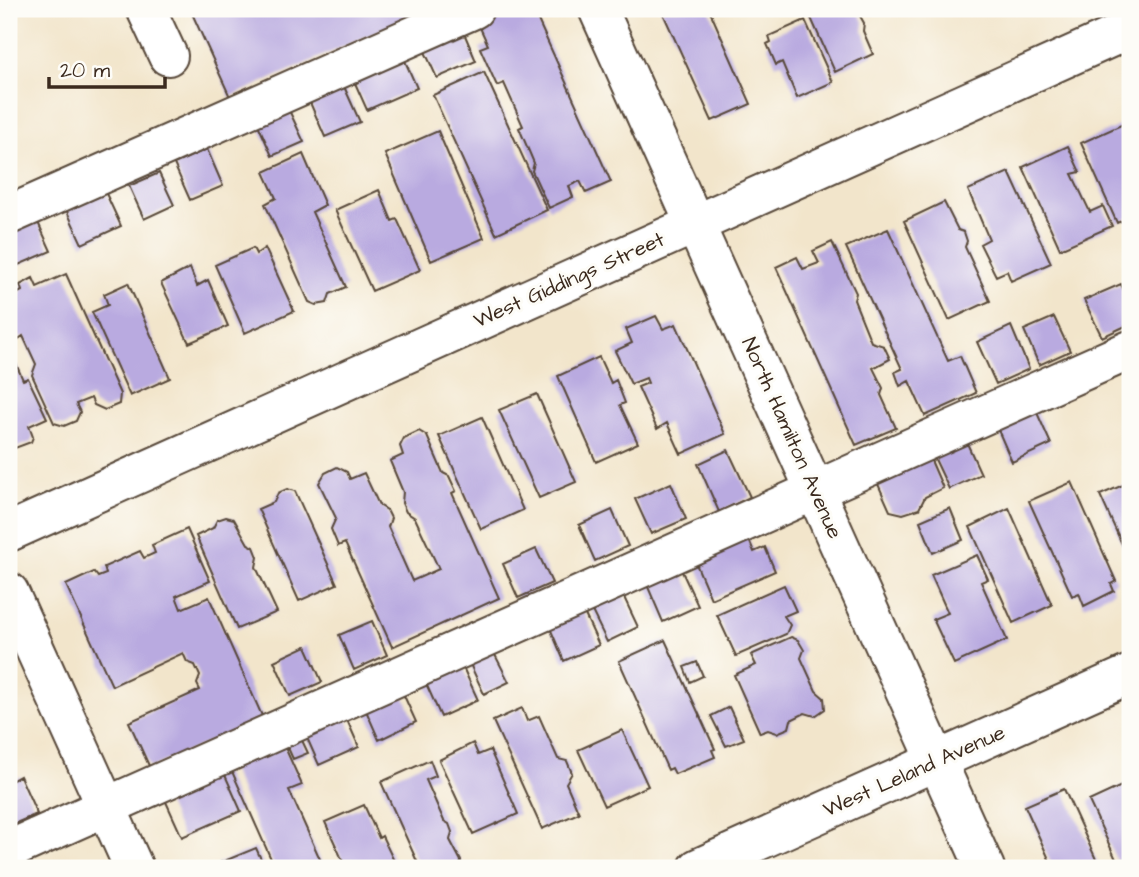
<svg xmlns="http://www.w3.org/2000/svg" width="1139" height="877" viewBox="0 0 1139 877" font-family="'Architects Daughter',sans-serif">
	<rect width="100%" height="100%" fill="#fdfcf7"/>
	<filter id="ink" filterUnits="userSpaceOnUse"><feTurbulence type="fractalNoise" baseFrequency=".0143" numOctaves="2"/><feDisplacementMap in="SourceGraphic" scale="14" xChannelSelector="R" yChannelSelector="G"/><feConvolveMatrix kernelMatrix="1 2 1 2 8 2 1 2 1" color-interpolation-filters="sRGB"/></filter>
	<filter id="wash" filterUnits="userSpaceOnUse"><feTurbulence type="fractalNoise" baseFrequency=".00686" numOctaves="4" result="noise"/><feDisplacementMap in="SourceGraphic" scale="28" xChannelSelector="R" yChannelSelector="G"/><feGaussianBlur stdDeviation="1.57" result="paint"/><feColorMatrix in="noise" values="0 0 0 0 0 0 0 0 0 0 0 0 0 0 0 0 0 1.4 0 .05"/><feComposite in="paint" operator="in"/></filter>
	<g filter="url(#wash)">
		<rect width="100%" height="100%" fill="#f2e5cb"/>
		<g id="blocks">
			<!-- building -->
			<path fill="#b9aae0" d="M190 9H428L230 97Z
				M504 9H533L611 182 586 193 580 181 569 186 573 197 549 208 532 171 534 163 519 128 523 126 504 83 497 86 480 48 488 45 477 21Z
				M661 9H709L751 104 712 121Z
				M807 9H856L864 23 863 31 873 54 835 72Z
				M805 20 833 82 797 98 782 62 776 65 767 44 771 42 769 36Z
				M461 26 476 61 437 78 421 43Z
				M401 52 417 88 367 110 351 74Z
				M484 72 547 210 496 234 433 95Z
				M342 82 360 122 325 137 308 98Z
				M287 106 304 142 272 156 256 120Z
				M1130 121V217L1117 223 1081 143Z
				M438 131 484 238 431 261 385 154Z
				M1068 146 1080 172 1072 174 1090 212 1103 206 1112 226 1060 249 1023 167Z
				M207 149 223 186 190 200 174 164Z
				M303 154 325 205 312 212 346 287 330 294 327 303 316 305 309 302 265 204 276 198 264 172Z
				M1009 172 1051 263 1011 281 1007 271 996 276 980 244 989 239 968 190Z
				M159 173 174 205 144 219 129 186Z
				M103 187 121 226 82 244 64 205Z
				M379 190 392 221 397 219 420 270 372 291 335 210Z
				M944 202 958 230 964 232 967 241 965 247 990 301 949 320 904 221Z
				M36 218 51 251 9 269V231Z
				M888 229 948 361 960 356 976 393 925 416 909 381 900 386 895 372 902 369 846 247Z
				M832 242 856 293 854 300 871 342 884 346 890 359 873 368 883 388 881 395 896 428 856 445 776 267 797 257 803 269 819 263 813 251Z
				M253 248 256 254 265 248 294 311 245 333 215 265Z
				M190 268 197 286 208 280 228 326 189 343 161 283Z
				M66 274 120 394 119 404 105 410 94 405 91 398 76 404 80 412 76 421 64 426 54 423 32 375 36 364 23 336 17 340 9 321V298L22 291 20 285 33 278 37 287Z
				M128 283 170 378 130 396 92 312 108 305 104 294Z
				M1121 284 1130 304V324L1102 337 1084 300Z
				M656 316 663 329 676 324 725 434 681 454 667 423 657 429 638 387 648 383 646 378 631 384 615 351 632 343 626 329Z
				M1054 317 1070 351 1039 365 1024 330Z
				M1011 326 1029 369 996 384 977 342Z
				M9 348 23 380 28 378 47 418 29 426 33 437 31 442 15 448 9 445Z
				M599 357 611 383 616 380 625 403 620 405 638 443 596 462 558 376Z
				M537 394 576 482 539 498 499 410Z
				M1034 406 1051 444 1012 462 995 423Z
				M482 417 523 510 481 529 439 436Z
				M419 431 427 436 443 473 449 476 456 491 452 493 499 598 392 647 345 543 338 546 331 529 336 518 319 483 325 473 337 467 347 472 350 479 364 473 379 505 387 510 391 518 388 527 412 581 439 569 415 518 406 512 402 503 403 492 390 461 403 455 400 446 404 438Z
				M966 441 981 474 949 489 933 455Z
				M926 449 943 488 925 497 919 509 903 514 890 511 873 473Z
				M728 450 750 497 719 512 698 464Z
				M1072 482 1116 581 1111 584 1114 591 1084 606 1079 593 1072 596 1029 501Z
				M671 483 686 519 651 534 635 499Z
				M1123 485 1128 495 1130 494V562L1100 495Z
				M287 489 295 491 337 584 299 601 258 509 274 502 278 493Z
				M950 508 963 540 933 553 920 521Z
				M1009 508 1052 605 1013 623 970 527Z
				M612 510 628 546 595 561 579 525Z
				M226 517 234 519 248 544 254 547 258 557 256 567 277 612 237 629 196 536 213 528 217 520Z
				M187 529 210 581 176 596 181 609 209 597 263 718 150 768 129 722 200 690 197 684 200 676 195 665 187 662 183 653 112 686 66 585 94 572 98 577 106 574 104 567 140 551 144 558 155 553 152 545Z
				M747 535 754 552 765 547 775 571 711 599 694 559Z
				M536 549 552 583 518 598 503 564Z
				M977 555 988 579 981 582 1007 640 954 664 933 619 948 613 931 575Z
				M679 565 698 606 663 622 645 580Z
				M784 585 796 611 784 616 790 625 786 634 736 656 717 615Z
				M622 593 638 627 607 642 590 607Z
				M581 606 599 645 564 661 547 621Z
				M372 621 387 655 354 670 339 635Z
				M791 637 798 640 804 650 801 658 816 691 824 698 825 709 815 716 805 713 791 720 789 728 777 733 768 730 760 733 734 675 756 665 751 655Z
				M665 640 715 749 712 750 715 757 675 774 672 768 668 770 619 661Z
				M306 646 322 682 290 696 274 661Z
				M492 649 509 682 484 694 468 660Z
				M697 662 703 676 690 682 684 667Z
				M461 663 478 700 441 717 424 679Z
				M401 689 416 722 379 740 364 706Z
				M729 707 744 739 726 746 711 716Z
				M522 708 527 721 539 716 558 759 567 761 572 773 566 783 579 813 542 829 493 721Z
				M344 713 359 747 319 765 304 731Z
				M622 730 648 786 604 806 578 750Z
				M299 734 308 753 293 759 285 741Z
				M283 743 302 785 289 790 324 868H275L230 767Z
				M473 743 478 755 490 750 518 814 473 834 439 760Z
				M430 760 436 776 426 780 444 821 449 824 452 832 450 840 461 861 460 868H420L381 782Z
				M221 766 241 811 182 837 162 793Z
				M20 776 37 814 9 826V782Z
				M1130 782V868H1120L1089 801Z
				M1064 789 1100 868H1053L1025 806Z
				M364 805 379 838 382 836 394 861 389 862 392 868H346L325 822Z
				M256 848 265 868H219L217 864Z"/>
		</g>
	</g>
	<g filter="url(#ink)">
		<use href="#blocks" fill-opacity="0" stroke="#564638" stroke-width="2"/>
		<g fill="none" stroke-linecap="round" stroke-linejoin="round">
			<defs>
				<path id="minor" d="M146 9 168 56
					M598 9 985 868
					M9 215 474 9
					M9 532 1130 29
					M9 592 134 868
					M9 850 1130 350
					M698 868 1130 674"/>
			</defs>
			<!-- minor casing -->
			<use href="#minor" stroke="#564638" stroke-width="42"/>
			<!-- minor -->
			<use href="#minor" stroke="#fff" stroke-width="38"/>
		</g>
	</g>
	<g text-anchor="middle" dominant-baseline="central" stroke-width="6" stroke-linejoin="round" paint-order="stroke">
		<!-- street labels -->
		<g font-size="21" fill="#3b2a1e" stroke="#fdfcf7">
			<text transform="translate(569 280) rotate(-24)">West Giddings Street</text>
			<text transform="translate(792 438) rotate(66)">North Hamilton Avenue</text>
			<text transform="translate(914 771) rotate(-24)">West Leland Avenue</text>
		</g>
	</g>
	<!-- margin -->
	<rect width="1139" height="877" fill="none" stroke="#fdfcf7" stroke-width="35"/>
	<!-- scale -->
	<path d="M49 77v10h116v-10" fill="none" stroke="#3b2a1e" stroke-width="3.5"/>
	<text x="60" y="77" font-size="21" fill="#3b2a1e" stroke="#fdfcf7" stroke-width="5" paint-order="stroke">20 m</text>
</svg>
